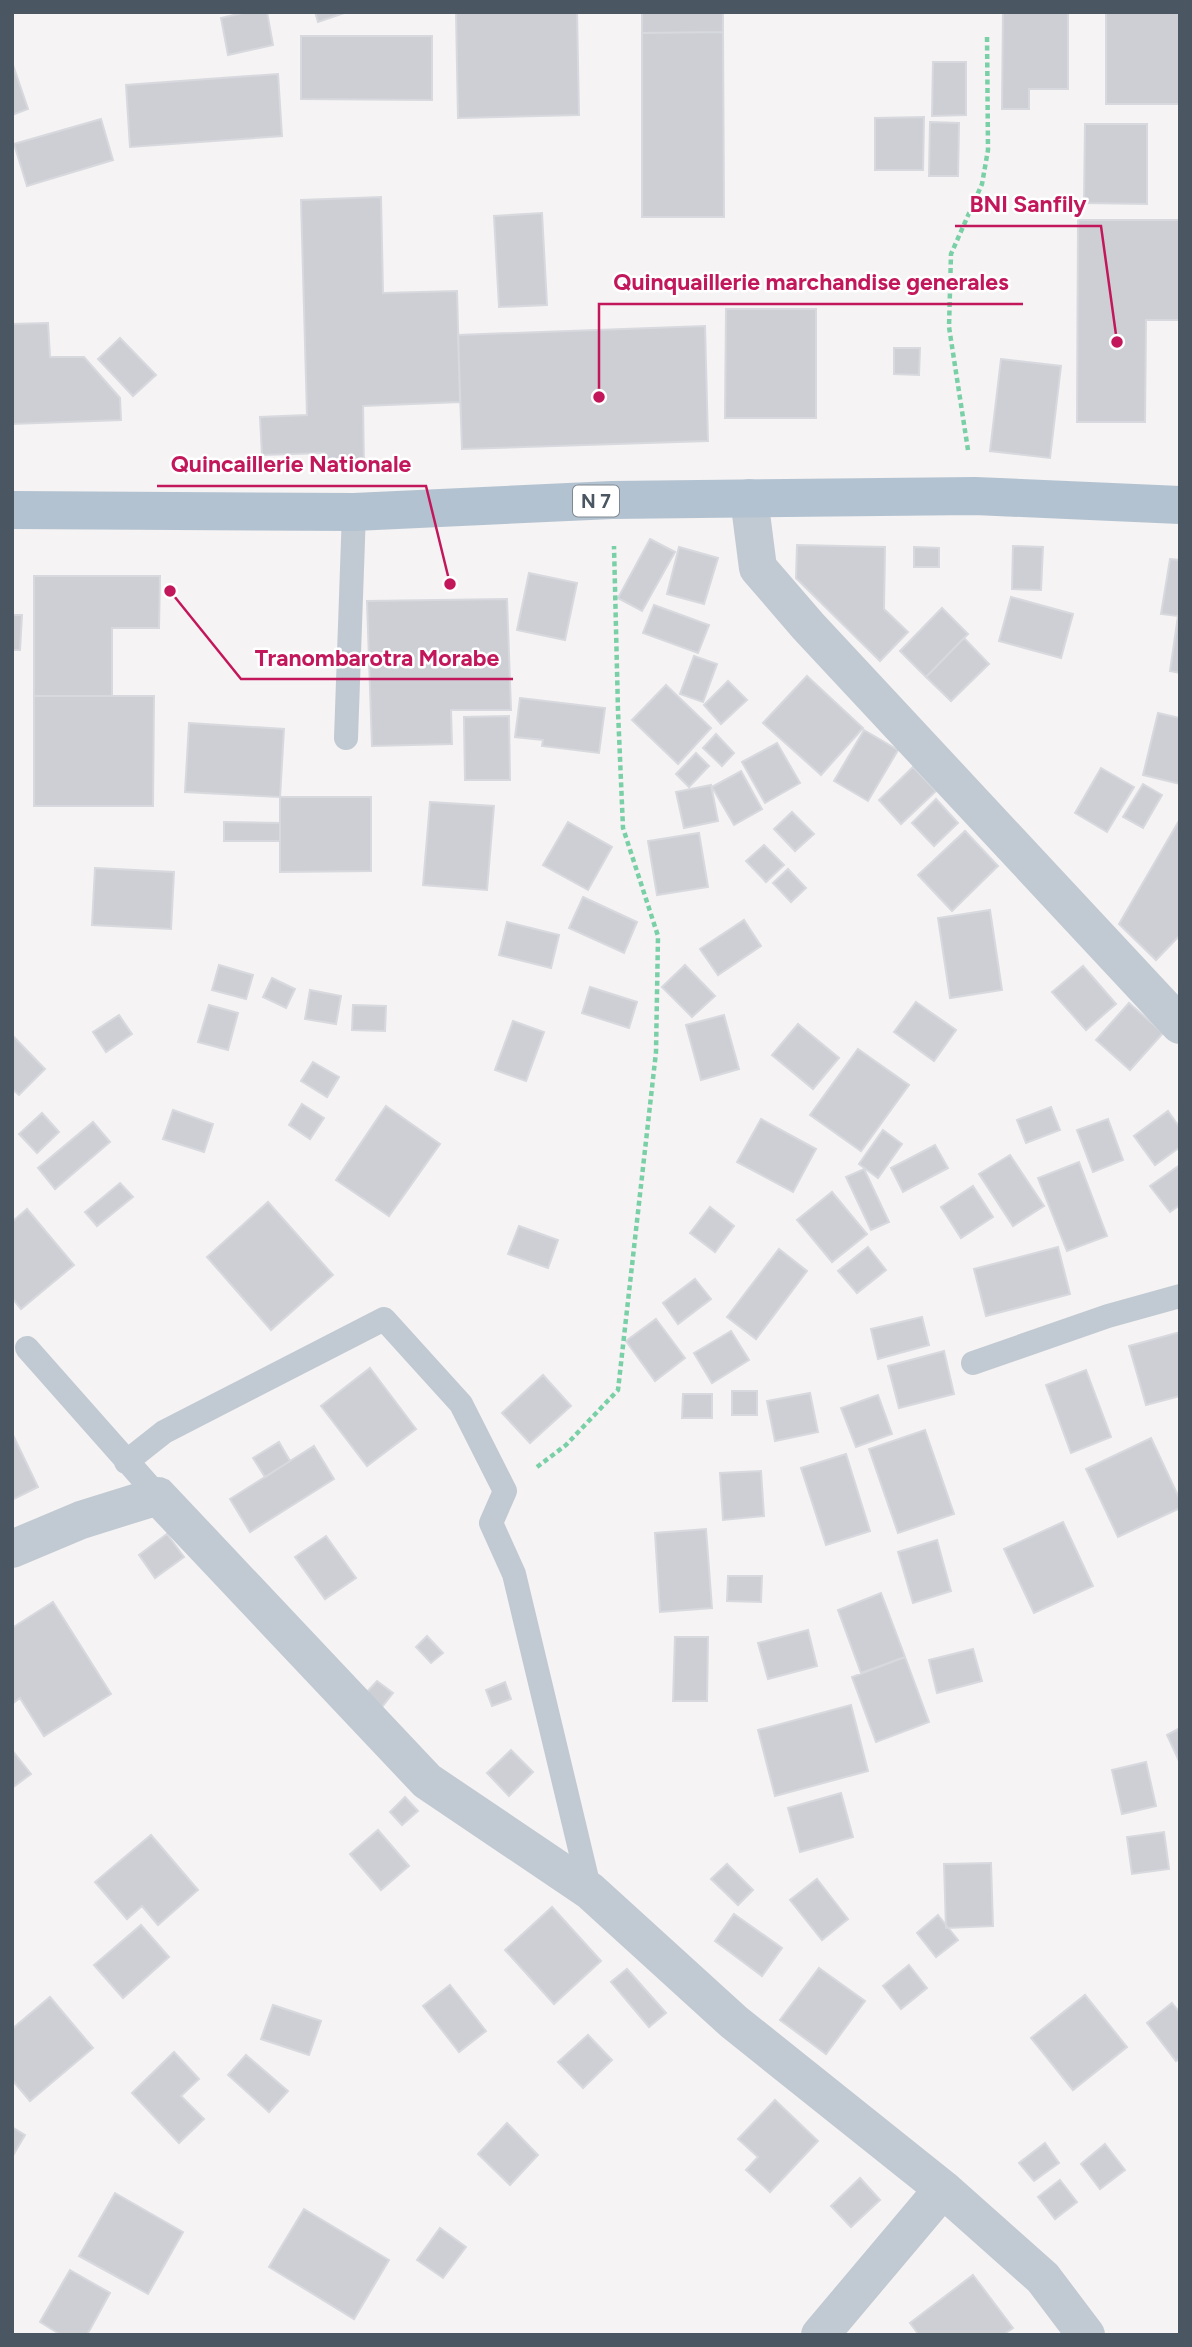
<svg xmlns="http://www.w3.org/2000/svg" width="1192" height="2347" viewBox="0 0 1192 2347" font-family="Figtree,sans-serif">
	<rect width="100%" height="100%" fill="#f5f3f3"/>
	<!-- building -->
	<path fill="#cdcfd5" stroke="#d7d9de" stroke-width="2" d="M247 12H267L273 45 228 55 221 18Z
		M315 12H347L318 22Z
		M456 12H577L579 115 458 118Z
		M642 12H723V32L642 33Z
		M1003 12H1068V89H1029V109H1002Z
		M1106 12H1180V104H1106Z
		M723 32 724 217H642V33Z
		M301 36H432V100L301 99Z
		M933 62H966V115L932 116Z
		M13 65 28 109 12 115V66Z
		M278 74 282 136 130 147 126 85Z
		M924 117 923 170H875V118Z
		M101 119 113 160 27 186 14 144Z
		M930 122 959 123 958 176H929Z
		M1085 124H1147V204L1084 203Z
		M381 197 383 293 457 291 460 402 363 406 364 467 324 468V453L262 455 260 417 307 415 301 200Z
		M542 213 547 305 499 307 494 216Z
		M1078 220H1180V320H1146L1145 422H1077Z
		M726 309H816V418H725Z
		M48 323 50 357H84L120 398 121 420 12 424V324Z
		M705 326 708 441 462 449 458 335Z
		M120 338 156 375 133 396 98 359Z
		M894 348H920L919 375 894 374Z
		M1001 359 1061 366 1050 458 990 451Z
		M650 539 675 552 642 611 618 598Z
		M797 545 885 547 884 609 908 632 880 661 796 578Z
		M1013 546 1043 547 1041 590 1012 589Z
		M679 547 718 558 704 604 667 594Z
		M914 547 939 548V567H914Z
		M1170 559 1180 560V673L1170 671 1178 616 1161 614Z
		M529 573 577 583 565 640 517 630Z
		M34 576H160L159 628H112V696H34Z
		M1011 597 1073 614 1061 658 999 641Z
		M507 599 511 710H451L452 744 372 746 367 601Z
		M654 605 709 625 698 653 643 633Z
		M942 608 968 634 926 677 900 651Z
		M12 615H22L20 650H12Z
		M964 638 989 664 951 701 926 677Z
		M694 656 717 664 703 702 680 694Z
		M807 676 863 728 821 775 763 723Z
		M728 681 747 700 721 724 704 705Z
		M666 685 711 728 678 764 632 720Z
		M34 696H154L153 806H34Z
		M520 698 605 708 599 753 542 746 543 740 515 737Z
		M1158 713 1180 718V784L1143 775Z
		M509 716 510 780H465L464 717Z
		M189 723 284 729 280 797 185 792Z
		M864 730 898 750 868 801 834 781Z
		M716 734 734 753 722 766 703 748Z
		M777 743 800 783 765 803 742 762Z
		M696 753 709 766 689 787 676 774Z
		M913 767 936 791 901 824 879 800Z
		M1101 768 1134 787 1107 832 1075 813Z
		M741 771 762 809 734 825 712 787Z
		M1143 784 1162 795 1143 828 1123 817Z
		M711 785 718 821 684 828 676 792Z
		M280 797H371V871L280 872Z
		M936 799 958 823 934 846 912 823Z
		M430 802 494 806 487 890 423 885Z
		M792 812 814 834 795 851 774 829Z
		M1180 819V935L1156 960 1119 924Z
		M224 822 280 823V841H224Z
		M568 822 612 847 588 890 543 865Z
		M965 831 998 866 952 911 918 875Z
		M699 833 708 887 657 895 648 841Z
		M764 845 784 865 766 882 746 861Z
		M95 868 174 872 171 929 92 925Z
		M788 869 806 888 791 902 773 883Z
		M583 897 637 922 624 953 569 928Z
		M990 910 1002 990 950 998 938 918Z
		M744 920 761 946 718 975 700 949Z
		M507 922 559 935 551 968 499 955Z
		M219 965 253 975 246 999 212 990Z
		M685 965 715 996 692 1017 662 987Z
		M1083 966 1116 1004 1086 1030 1052 992Z
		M272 978 295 989 286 1008 263 997Z
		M590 987 637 1002 629 1028 582 1013Z
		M310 990 341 996 336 1024 305 1019Z
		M916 1002 956 1030 934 1061 894 1032Z
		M1129 1003 1163 1033 1130 1070 1096 1040Z
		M209 1005 238 1013 228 1050 198 1042Z
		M353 1005 386 1006 385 1031 352 1030Z
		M119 1015 132 1034 106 1052 93 1032Z
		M724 1015 739 1069 701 1080 686 1025Z
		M513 1021 544 1032 526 1081 495 1070Z
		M798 1024 839 1058 813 1089 772 1055Z
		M12 1035 45 1069 19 1095 12 1089Z
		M858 1049 909 1085 861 1151 810 1115Z
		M313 1062 339 1077 327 1097 301 1081Z
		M302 1104 324 1118 310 1139 289 1125Z
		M386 1106 440 1144 389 1216 336 1180Z
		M1051 1107 1060 1130 1026 1143 1017 1120Z
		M173 1110 213 1124 204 1152 163 1139Z
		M1168 1111 1180 1128V1147L1155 1165 1134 1136Z
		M42 1113 59 1132 37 1153 19 1134Z
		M761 1119 816 1149 793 1192 737 1162Z
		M1108 1119 1123 1160 1093 1172 1077 1130Z
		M93 1122 110 1142 55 1189 38 1168Z
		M883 1130 902 1144 878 1178 859 1164Z
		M935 1145 948 1168 903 1192 891 1168Z
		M1010 1155 1044 1206 1013 1226 979 1174Z
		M1079 1162 1107 1236 1067 1251 1038 1178Z
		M1180 1165V1205L1170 1212 1150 1186Z
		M864 1169 889 1222 871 1230 846 1177Z
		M120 1183 133 1197 97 1226 85 1212Z
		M973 1186 993 1217 961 1238 941 1207Z
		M832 1192 867 1234 832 1262 797 1220Z
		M268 1202 333 1275 271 1330 207 1257Z
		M710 1207 734 1226 715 1252 690 1233Z
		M27 1209 74 1265 21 1309 12 1298V1222Z
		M519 1226 558 1240 548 1268 508 1254Z
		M868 1247 886 1270 857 1293 838 1271Z
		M1058 1247 1070 1294 986 1316 974 1269Z
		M779 1249 807 1271 756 1339 727 1317Z
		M695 1279 711 1299 678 1324 663 1303Z
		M922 1317 929 1345 878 1359 871 1329Z
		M656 1319 685 1358 655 1381 626 1341Z
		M731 1331 749 1360 712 1383 694 1353Z
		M1180 1332V1396L1146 1405 1129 1346Z
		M944 1351 954 1394 899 1408 888 1366Z
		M370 1368 416 1429 367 1466 321 1406Z
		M1086 1370 1111 1437 1071 1453 1046 1385Z
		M543 1375 571 1406 530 1443 502 1413Z
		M732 1391H757V1415H732Z
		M810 1393 818 1432 775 1441 767 1401Z
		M683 1394H712V1418H682Z
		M878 1395 892 1434 856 1447 841 1408Z
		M925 1430 954 1514 898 1533 869 1449Z
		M12 1433 38 1487 12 1500Z
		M1151 1438 1180 1500V1508L1118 1537 1086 1469Z
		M279 1442 290 1461 265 1477 253 1458Z
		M314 1446 334 1479 250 1532 230 1499Z
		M846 1454 870 1531 826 1545 801 1468Z
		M761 1471 764 1516 723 1520 720 1473Z
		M1063 1522 1093 1586 1034 1613 1004 1549Z
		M706 1529 712 1608 660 1612 655 1533Z
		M167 1534 184 1557 155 1578 139 1555Z
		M326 1536 356 1578 325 1599 295 1557Z
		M937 1540 951 1591 913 1603 898 1552Z
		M728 1576H762L761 1602 727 1601Z
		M881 1593 905 1657 861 1673 838 1610Z
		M53 1602 111 1694 44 1736 20 1698 12 1704V1628Z
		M808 1630 817 1666 768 1679 758 1643Z
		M427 1636 443 1653 431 1663 416 1647Z
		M675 1637H708L707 1701H673Z
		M973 1649 982 1681 937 1693 929 1660Z
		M905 1657 929 1722 876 1742 852 1677Z
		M377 1681 393 1693 382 1707 366 1693Z
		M505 1682 511 1699 492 1706 486 1690Z
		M851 1705 868 1771 775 1796 758 1730Z
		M1180 1728V1763L1167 1735Z
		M12 1750 31 1774 12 1788Z
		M511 1750 533 1772 509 1796 487 1773Z
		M1146 1762 1156 1806 1122 1814 1112 1770Z
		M841 1793 853 1837 800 1852 788 1808Z
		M405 1797 418 1811 402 1825 390 1812Z
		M378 1830 409 1866 381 1890 350 1854Z
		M1164 1832 1169 1869 1132 1874 1127 1837Z
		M151 1835 198 1890 158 1925 142 1906 127 1919 95 1882Z
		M991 1863 993 1926 946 1928 944 1864Z
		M727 1864 753 1890 738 1905 711 1879Z
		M817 1879 848 1919 822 1940 790 1900Z
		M552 1907 601 1961 554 2004 505 1950Z
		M734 1914 782 1948 762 1976 715 1941Z
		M938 1915 958 1940 936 1957 917 1933Z
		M141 1925 169 1957 123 1998 94 1965Z
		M909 1965 927 1988 901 2009 883 1986Z
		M819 1968 865 2001 826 2054 780 2020Z
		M627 1969 666 2013 649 2027 611 1982Z
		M450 1985 486 2031 459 2052 423 2006Z
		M1085 1995 1127 2047 1073 2090 1031 2038Z
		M50 1997 93 2048 30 2101 12 2080V2029Z
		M1172 2003 1180 2013V2058L1176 2061 1147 2023Z
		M273 2005 321 2021 309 2055 261 2039Z
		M588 2035 612 2060 583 2088 558 2062Z
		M174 2052 199 2079 181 2096 204 2119 179 2143 132 2093Z
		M246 2055 288 2091 269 2112 228 2075Z
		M775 2100 818 2141 770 2192 746 2170 758 2157 738 2139Z
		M507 2123 538 2155 510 2185 478 2154Z
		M12 2127 25 2135 12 2157Z
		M1045 2143 1059 2163 1034 2181 1019 2163Z
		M1105 2144 1125 2170 1100 2189 1081 2164Z
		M860 2178 880 2200 851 2227 831 2206Z
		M1060 2180 1077 2202 1055 2219 1038 2197Z
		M115 2193 183 2232 148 2294 79 2256Z
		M304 2209 389 2260 354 2319 269 2267Z
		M440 2228 466 2247 443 2278 417 2260Z
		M70 2270 110 2293 87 2335H61L40 2322Z
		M973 2275 1013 2328 1003 2335H919L910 2323Z"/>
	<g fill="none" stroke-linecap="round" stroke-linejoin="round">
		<!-- path -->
		<path stroke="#7ad0a6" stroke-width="4.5" stroke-dasharray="5 3.5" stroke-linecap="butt" d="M968 450 949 327 951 254 982 184 988 150 987 34
			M537 1467 566 1445 618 1390 656 1052 658 936 623 828 618 711 614 546"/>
		<!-- service -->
		<path stroke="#c1cad2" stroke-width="24" d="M346 738 354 512
			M27 1348 158 1496
			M973 1363 1108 1316 1180 1296
			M126 1462 164 1432 384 1319 461 1404 505 1491 491 1523 514 1574 590 1891"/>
		<!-- minor -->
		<path stroke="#c1cad2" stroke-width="38" d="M749 498 758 568 808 626 1180 1025
			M12 1549 81 1520 158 1496 427 1781 590 1891 734 2022 943 2189 1043 2278 1086 2335
			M820 2335 943 2189"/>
		<!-- primary -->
		<path stroke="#b3c2d1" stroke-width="38" d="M12 510 354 512 612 500 975 496 1180 505"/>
	</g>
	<g text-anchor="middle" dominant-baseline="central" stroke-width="5" stroke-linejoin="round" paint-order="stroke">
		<!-- shield labels -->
		<rect fill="#fff" stroke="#808990" stroke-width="2" x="573" y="485.5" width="46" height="31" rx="5"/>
		<g font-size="19" font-weight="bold" fill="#4a5661">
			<text x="596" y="501">N 7</text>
		</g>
	</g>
	<!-- callouts -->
	<path fill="none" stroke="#c2185b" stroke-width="2.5" d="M1117 342L1101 226H955M599 397L599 304H1023M450 584L426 486H157M170 591L241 679H513"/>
	<g fill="#c2185b" stroke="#fff" stroke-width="2.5">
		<circle cx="1117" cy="342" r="7"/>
		<circle cx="599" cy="397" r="7"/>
		<circle cx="450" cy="584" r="7"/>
		<circle cx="170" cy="591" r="7"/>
	</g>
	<g font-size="23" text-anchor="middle" font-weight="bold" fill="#c2185b" stroke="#fff" stroke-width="5" stroke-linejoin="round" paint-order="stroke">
		<text x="1028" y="212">BNI Sanfily</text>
		<text x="811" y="290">Quinquaillerie marchandise generales</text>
		<text x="291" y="472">Quincaillerie Nationale</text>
		<text x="377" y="666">Tranombarotra Morabe</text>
	</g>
	<!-- border -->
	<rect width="1192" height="2347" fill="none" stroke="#4a5661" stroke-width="28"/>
</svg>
